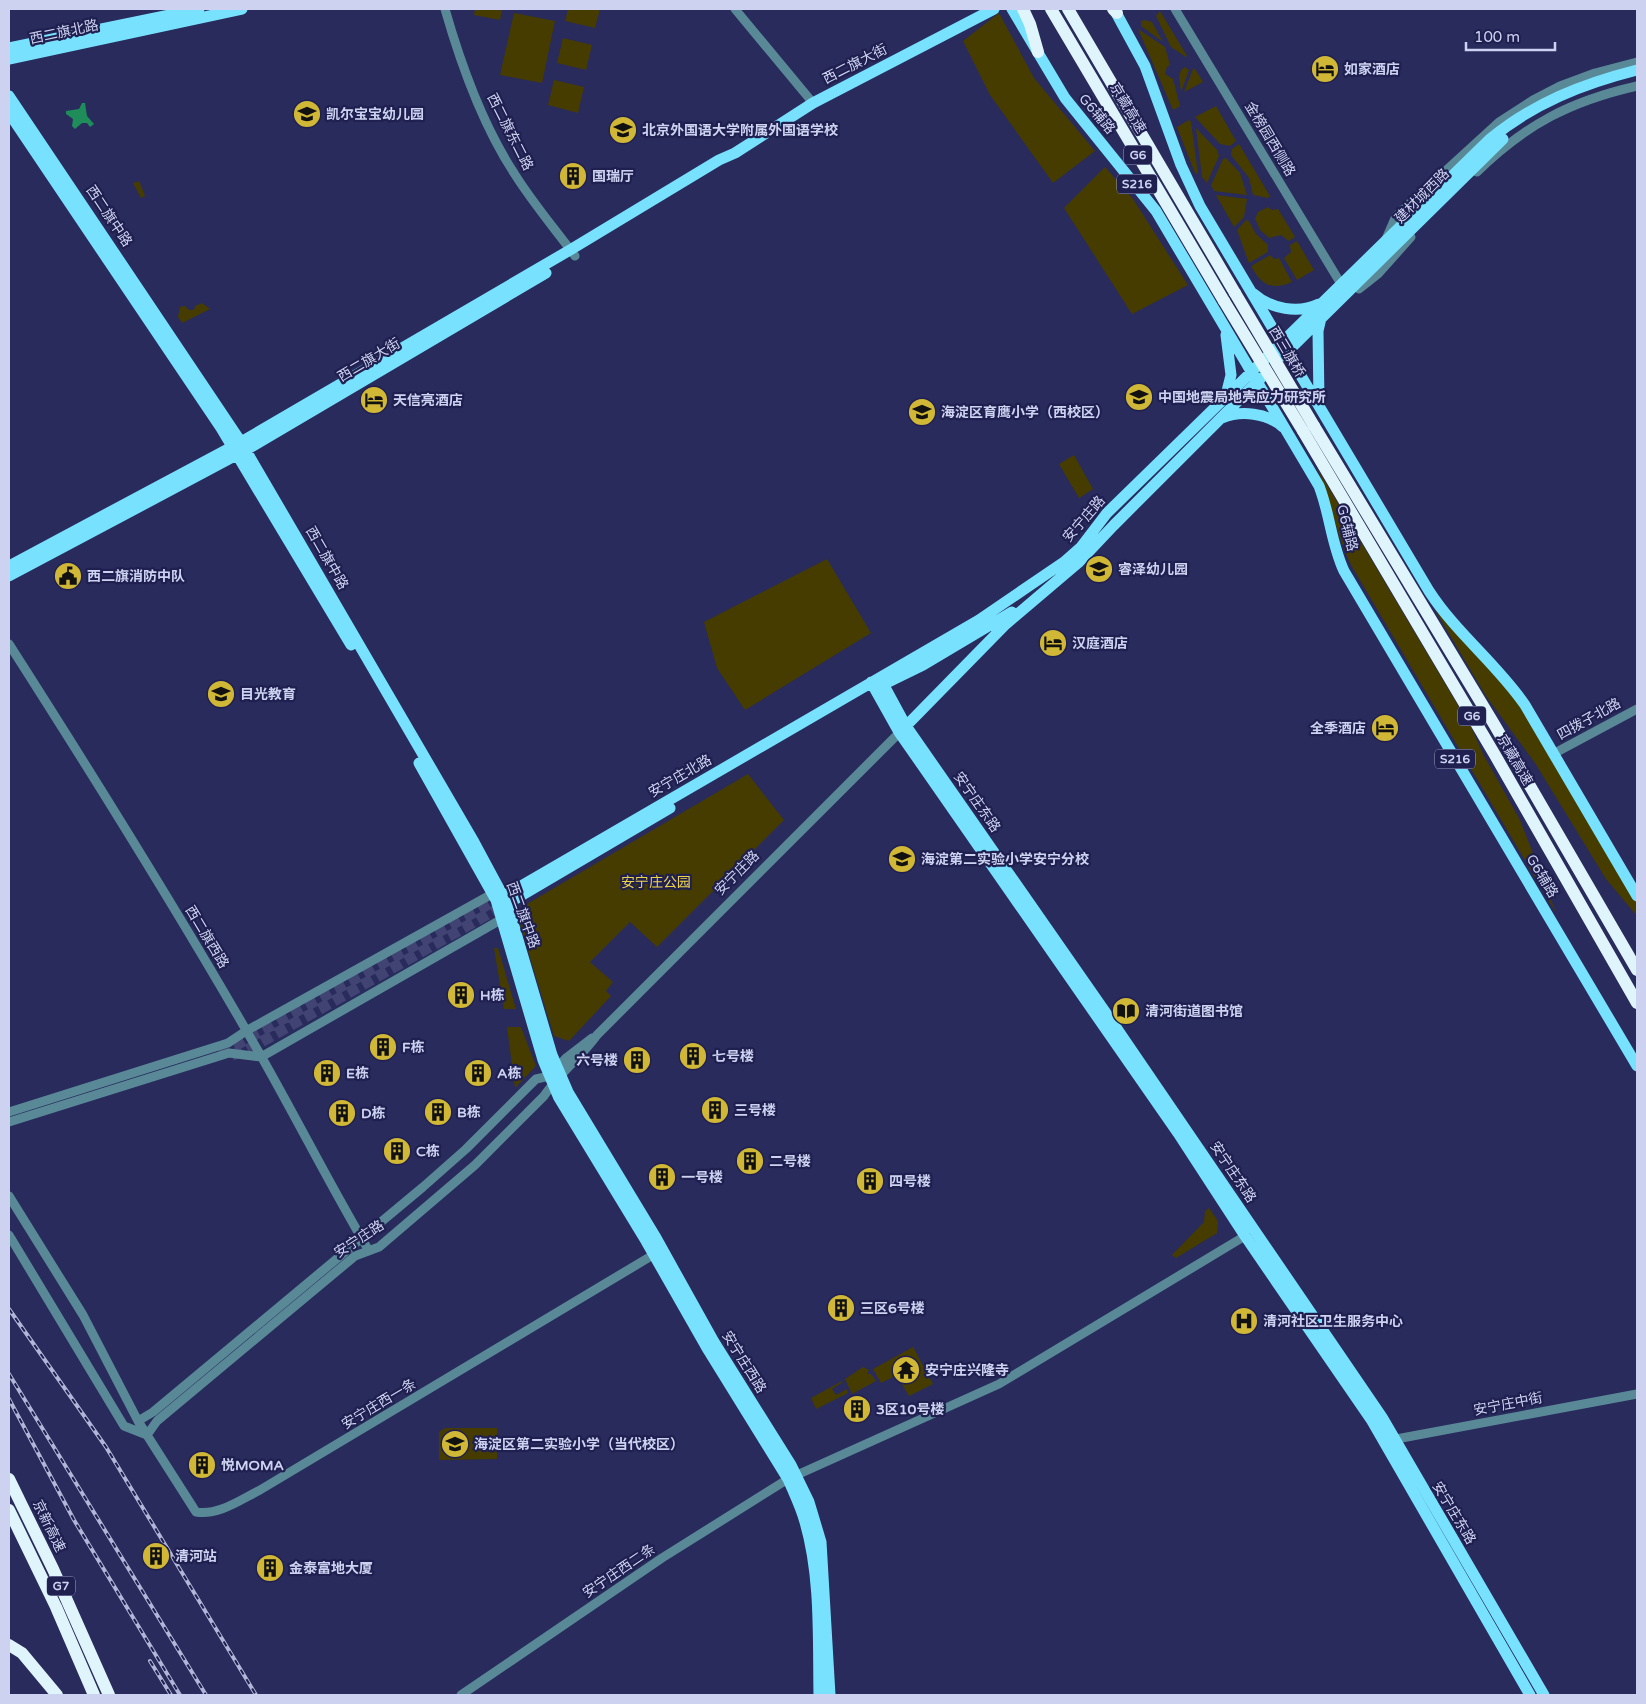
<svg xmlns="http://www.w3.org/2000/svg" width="1646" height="1704" viewBox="0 0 1646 1704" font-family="'Varela Round','Noto Sans SC',sans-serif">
	<rect width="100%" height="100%" fill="#282b5c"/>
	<!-- green -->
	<path fill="#463c00" d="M475 9H502L500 20 474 15Z
		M568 9H600L595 28 565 21Z
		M1160 11 1187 56 1186 57 1171 47 1156 16Z
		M514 13 555 21 542 83 500 75Z
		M999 13 1034 78 1095 151 1053 183 990 95 963 41Z
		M1145 20 1152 22 1163 42 1141 26V21Z
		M1138 29 1165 47 1170 65 1167 67 1165 74 1173 79 1180 106 1173 110Z
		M563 38 592 45 586 70 557 63Z
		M1185 67 1189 70 1181 92 1179 77 1181 70Z
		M1193 69H1195L1203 82 1184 92Z
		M554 80 584 87 578 113 548 105Z
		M1216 106 1236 141 1230 146 1220 144 1195 117Z
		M1189 120 1191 122 1198 174 1195 173 1177 127Z
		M1196 128 1217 150 1219 156 1207 183 1202 177Z
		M1239 144 1270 196 1268 198 1253 195 1249 178 1231 155 1232 149Z
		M1226 158 1240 173 1247 195 1214 191 1211 185 1223 159Z
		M1105 167 1133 199 1188 285 1132 314 1064 208Z
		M139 181 145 196 141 198 133 183Z
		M1216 195 1247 199 1244 217 1234 227Z
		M1268 207 1272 210 1278 209 1295 237 1289 241 1281 235 1269 238 1260 230 1255 219 1258 212Z
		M1246 220 1249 221 1256 234 1268 245V252L1249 263 1237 230Z
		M1297 241 1314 270 1297 280 1284 258 1291 252 1290 245Z
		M1270 255 1274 259 1279 258 1292 282C1272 291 1261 285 1251 266Z
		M202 303 210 309 182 323 178 317 180 307 185 306 189 310H194L195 306Z
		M1074 455 1093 489 1079 498 1059 464Z
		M1317 468 1472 729 1483 754 1520 820 1556 913 1351 565C1336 534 1331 500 1317 468Z
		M827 559 871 633 745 710 717 668 704 622Z
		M1435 610 1500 678 1520 704 1637 902V916L1606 879 1535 763 1486 696Z
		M748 774 784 820 657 947 630 922 590 962 613 982 606 991 611 996 569 1041 554 1036 518 918 527 904Z
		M494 948H498L516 1009H504Z
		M507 1027H521L536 1066 515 1088Z
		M1209 1208 1218 1221 1217 1233 1176 1258 1172 1255 1204 1222 1205 1211Z
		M913 1347 933 1384 909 1396 898 1377H893L881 1383 873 1369Z
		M863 1367 869 1370 867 1374H871L876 1381 852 1394 845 1379Z
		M842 1381 843 1382 832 1389 836 1395 847 1389 848 1393 816 1409 811 1398Z
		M445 1428H497V1459L439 1460V1432Z"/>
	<!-- water -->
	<path fill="#1e8d5a" d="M82 103H85L87 116 94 124 90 127 87 123H82L75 129 72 126 73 119 66 114V111L79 109Z"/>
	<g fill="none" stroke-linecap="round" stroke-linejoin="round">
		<!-- major-tunnel -->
		<path stroke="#414472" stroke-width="11" stroke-dasharray="11 5.5" stroke-linecap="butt" d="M218 1050 240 1043 496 900
			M232 1055 245 1051 499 908"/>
		<!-- minor -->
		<path stroke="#598997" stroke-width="9" d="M445 9C461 65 482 124 514 173 532 202 555 229 575 256
			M735 9 813 103
			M1175 9 1341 284
			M1477 172C1526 124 1571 101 1637 86
			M1386 239 1396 216 1499 122 1533 100 1560 86 1595 73 1637 62
			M1359 289 1378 274 1411 237
			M9 644C96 780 181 916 261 1056 298 1121 331 1187 369 1251
			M1553 754 1637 709
			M9 1112 228 1043 246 1031 492 894
			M9 1122 229 1053 261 1057 502 919
			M9 1196 83 1315 138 1421 196 1512C218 1516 240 1500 260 1490L658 1252
			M9 1235 124 1426 147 1435 157 1421 355 1256 379 1247 475 1165 544 1096C559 1074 581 1057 597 1035L904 728
			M138 1421 153 1412 423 1187 466 1149 536 1079 550 1076 566 1058 592 1038
			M1391 1440 1637 1394
			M461 1695 662 1558 788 1479 999 1384 1245 1236"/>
		<!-- major -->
		<path stroke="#78e2fe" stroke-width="11" d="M1012 9 1065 98 1156 211 1319 486C1330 514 1331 543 1344 571L1637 1066
			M1114 9 1145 66 1181 165 1200 206 1429 591C1456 633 1497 664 1525 705L1637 896
			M9 48 199 9
			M9 59 242 9
			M9 96 241 442 474 842 503 896 511 916 552 1055 568 1092 655 1236 714 1342 791 1465 809 1502 821 1542 830 1695
			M9 113 221 428 351 645
			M1254 294C1271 309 1298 314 1319 304
			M1283 356 1503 139
			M1226 395 1231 375 1226 335
			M1319 402 1318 331 1321 318
			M1222 418C1241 410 1267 413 1283 427
			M9 566 241 442 570 250 719 160 735 153 813 103 994 9
			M9 576 246 450 546 273
			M880 678 906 726 1115 1026 1382 1417 1544 1695
			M871 682 899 732 1178 1133 1245 1236 1372 1421 1530 1695
			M878 687 923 665 1012 612
			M906 726 1006 624 1079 562 1114 525 1261 378
			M419 763 496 900 543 1060 559 1098 646 1241 707 1348 788 1479C794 1493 801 1507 805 1522 821 1577 818 1639 819 1695
			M497 900 979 620 1064 562 1081 547 1107 513 1490 139C1534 103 1582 84 1637 70
			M500 908 670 808"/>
		<!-- highway -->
		<path stroke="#dff5fb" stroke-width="12" d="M1023 9 1030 24 1038 52
			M1051 9 1224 301
			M1068 9 1235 293
			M1113 9 1117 13
			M1314 426 1494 724 1637 970
			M1303 431 1495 755 1637 1003
			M9 1479 53 1569 109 1695
			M9 1510 56 1607 94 1695
			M9 1645 22 1653 57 1695"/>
		<defs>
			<path id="rail" d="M9 1309 106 1447 256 1695
				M9 1374 206 1695
				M9 1399 74 1520 180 1695
				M150 1661 171 1695"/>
		</defs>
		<!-- rail casing -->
		<use href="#rail" stroke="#b1b6d8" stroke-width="4"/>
		<!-- rail -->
		<use href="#rail" stroke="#1f2050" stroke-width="2" stroke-dasharray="5.5" stroke-linecap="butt"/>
		<!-- highway-bridge -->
		<path stroke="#dff5fb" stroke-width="12" d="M1235 293 1314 426
			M1224 301 1303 431"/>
	</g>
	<!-- icons -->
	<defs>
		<symbol id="hotel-disc" viewBox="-11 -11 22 22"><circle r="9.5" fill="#d0b736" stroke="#1f2050"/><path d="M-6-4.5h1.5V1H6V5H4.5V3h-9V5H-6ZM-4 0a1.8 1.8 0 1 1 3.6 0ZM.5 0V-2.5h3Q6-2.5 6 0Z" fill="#111"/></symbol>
		<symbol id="school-disc" viewBox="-11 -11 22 22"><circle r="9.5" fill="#d0b736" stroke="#1f2050"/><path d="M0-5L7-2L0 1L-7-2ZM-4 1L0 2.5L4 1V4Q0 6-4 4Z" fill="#111"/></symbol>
		<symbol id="building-disc" viewBox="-11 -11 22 22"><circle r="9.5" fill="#d0b736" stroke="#1f2050"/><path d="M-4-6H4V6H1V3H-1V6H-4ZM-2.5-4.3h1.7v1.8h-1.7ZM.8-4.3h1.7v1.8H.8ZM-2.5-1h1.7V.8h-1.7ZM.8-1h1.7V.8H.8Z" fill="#111"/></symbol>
		<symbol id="university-disc" viewBox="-11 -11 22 22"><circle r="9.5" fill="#d0b736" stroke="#1f2050"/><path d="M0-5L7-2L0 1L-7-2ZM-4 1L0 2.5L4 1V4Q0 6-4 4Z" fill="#111"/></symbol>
		<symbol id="civic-disc" viewBox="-11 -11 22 22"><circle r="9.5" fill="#d0b736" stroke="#1f2050"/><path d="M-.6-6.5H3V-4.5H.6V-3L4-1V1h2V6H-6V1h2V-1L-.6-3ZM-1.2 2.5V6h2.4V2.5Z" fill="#111"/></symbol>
		<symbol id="library-disc" viewBox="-11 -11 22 22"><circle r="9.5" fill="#d0b736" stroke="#1f2050"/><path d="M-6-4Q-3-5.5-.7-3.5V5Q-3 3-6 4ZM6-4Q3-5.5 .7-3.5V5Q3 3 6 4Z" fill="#111"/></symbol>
		<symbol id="hospital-disc" viewBox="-11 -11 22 22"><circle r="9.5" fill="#d0b736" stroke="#1f2050"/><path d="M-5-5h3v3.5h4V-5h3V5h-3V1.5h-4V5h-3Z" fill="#111"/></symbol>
		<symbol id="temple-disc" viewBox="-11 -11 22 22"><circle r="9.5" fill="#d0b736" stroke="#1f2050"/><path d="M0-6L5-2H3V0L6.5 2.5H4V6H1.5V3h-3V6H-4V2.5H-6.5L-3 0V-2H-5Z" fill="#111"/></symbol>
	</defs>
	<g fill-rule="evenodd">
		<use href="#hotel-disc" x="1309" y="53" width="32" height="32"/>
		<use href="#school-disc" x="291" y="98" width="32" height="32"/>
		<use href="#school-disc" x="607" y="114" width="32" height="32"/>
		<use href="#building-disc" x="557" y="160" width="32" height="32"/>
		<use href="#university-disc" x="1123" y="381" width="32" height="32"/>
		<use href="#hotel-disc" x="358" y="384" width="32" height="32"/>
		<use href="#school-disc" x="906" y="396" width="32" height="32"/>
		<use href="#school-disc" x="1083" y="553" width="32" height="32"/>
		<use href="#civic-disc" x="52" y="560" width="32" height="32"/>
		<use href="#hotel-disc" x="1037" y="627" width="32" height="32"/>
		<use href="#school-disc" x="205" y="678" width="32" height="32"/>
		<use href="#hotel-disc" x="1369" y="712" width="32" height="32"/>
		<use href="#school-disc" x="886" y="843" width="32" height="32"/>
		<use href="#building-disc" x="445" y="979" width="32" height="32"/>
		<use href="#library-disc" x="1110" y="995" width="32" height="32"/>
		<use href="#building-disc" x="367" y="1031" width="32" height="32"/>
		<use href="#building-disc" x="677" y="1040" width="32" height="32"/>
		<use href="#building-disc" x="621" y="1044" width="32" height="32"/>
		<use href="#building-disc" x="311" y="1057" width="32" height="32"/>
		<use href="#building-disc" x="462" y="1057" width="32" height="32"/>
		<use href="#building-disc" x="699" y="1094" width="32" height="32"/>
		<use href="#building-disc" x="422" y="1096" width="32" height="32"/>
		<use href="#building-disc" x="326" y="1097" width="32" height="32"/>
		<use href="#building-disc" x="381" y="1135" width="32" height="32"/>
		<use href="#building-disc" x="734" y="1145" width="32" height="32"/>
		<use href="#building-disc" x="646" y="1161" width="32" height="32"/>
		<use href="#building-disc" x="854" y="1165" width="32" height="32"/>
		<use href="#building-disc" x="825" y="1292" width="32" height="32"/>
		<use href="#hospital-disc" x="1228" y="1305" width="32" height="32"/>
		<use href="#temple-disc" x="890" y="1354" width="32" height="32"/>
		<use href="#building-disc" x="841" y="1393" width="32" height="32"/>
		<use href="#school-disc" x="439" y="1428" width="32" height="32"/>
		<use href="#building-disc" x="186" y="1449" width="32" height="32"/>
		<use href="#building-disc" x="140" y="1540" width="32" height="32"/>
		<use href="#building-disc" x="254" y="1552" width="32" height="32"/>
	</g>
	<g text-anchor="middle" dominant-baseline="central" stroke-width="4.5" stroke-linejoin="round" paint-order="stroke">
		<!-- shield labels -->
		<g fill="#1f2050" stroke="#999dc1" stroke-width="1">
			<rect x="1124" y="145.5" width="28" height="19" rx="4"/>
			<rect x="1117" y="174.5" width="40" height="19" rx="4"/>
			<rect x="1458" y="706.5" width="28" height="19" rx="4"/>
			<rect x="1435" y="749.5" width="40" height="19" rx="4"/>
			<rect x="47" y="1576.5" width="28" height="19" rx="4"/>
		</g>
		<g font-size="12" font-weight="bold" fill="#cdd2f1">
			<text x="1138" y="155">G6</text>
			<text x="1137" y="184">S216</text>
			<text x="1472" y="716">G6</text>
			<text x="1455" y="759">S216</text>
			<text x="61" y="1586">G7</text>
		</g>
		<!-- street labels -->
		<g font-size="14" fill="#cdd2f1" stroke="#1f2050">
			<text transform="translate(64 32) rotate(-12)">西二旗北路</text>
			<text transform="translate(855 64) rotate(-27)">西二旗大街</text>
			<text transform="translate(1128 108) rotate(59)">京藏高速</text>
			<text transform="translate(1097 114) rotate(50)">G6辅路</text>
			<text transform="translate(510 132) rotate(63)">西二旗东二路</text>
			<text transform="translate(1270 139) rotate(59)">金榜园西侧路</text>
			<text transform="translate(1422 196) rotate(-45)">建材城西路</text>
			<text transform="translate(109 216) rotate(56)">西二旗中路</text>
			<text transform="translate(1287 352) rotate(59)">西三旗桥</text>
			<text transform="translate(369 360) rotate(-31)">西二旗大街</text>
			<text transform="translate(1084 519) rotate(-49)">安宁庄路</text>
			<text transform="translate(1347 528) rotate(76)">G6辅路</text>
			<text transform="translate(327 558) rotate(60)">西二旗中路</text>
			<text transform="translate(1589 719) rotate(-29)">四拨子北路</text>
			<text transform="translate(1515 760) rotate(60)">京藏高速</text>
			<text transform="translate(680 776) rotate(-30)">安宁庄北路</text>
			<text transform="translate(977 802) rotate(55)">安宁庄东路</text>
			<text transform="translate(737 873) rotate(-45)">安宁庄路</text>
			<text transform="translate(1542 876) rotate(59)">G6辅路</text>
			<text transform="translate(523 915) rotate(70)">西二旗中路</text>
			<text transform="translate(207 937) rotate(59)">西二旗西路</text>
			<text transform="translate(1233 1172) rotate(56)">安宁庄东路</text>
			<text transform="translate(359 1239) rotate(-33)">安宁庄路</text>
			<text transform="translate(744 1362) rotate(58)">安宁庄西路</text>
			<text transform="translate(379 1404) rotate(-31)">安宁庄西一条</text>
			<text transform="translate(1508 1404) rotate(-11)">安宁庄中街</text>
			<text transform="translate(1454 1513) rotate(59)">安宁庄东路</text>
			<text transform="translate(49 1526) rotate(64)">京新高速</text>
			<text transform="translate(619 1571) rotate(-34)">安宁庄西二条</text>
		</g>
		<!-- poi labels -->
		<g font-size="14" font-weight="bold" fill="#cdd2f1" stroke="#1f2050" text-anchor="start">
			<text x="1344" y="69">如家酒店</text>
			<text x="326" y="114">凯尔宝宝幼儿园</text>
			<text x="642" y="130">北京外国语大学附属外国语学校</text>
			<text x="592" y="176">国瑞厅</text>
			<text x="1158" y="397">中国地震局地壳应力研究所</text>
			<text x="393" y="400">天信亮酒店</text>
			<text x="941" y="412">海淀区育鹰小学（西校区）</text>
			<text x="1118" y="569">睿泽幼儿园</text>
			<text x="87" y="576">西二旗消防中队</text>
			<text x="1072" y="643">汉庭酒店</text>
			<text x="240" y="694">目光教育</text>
			<text x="1366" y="728" text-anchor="end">全季酒店</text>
			<text x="921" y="859">海淀第二实验小学安宁分校</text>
			<text x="480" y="995">H栋</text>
			<text x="1145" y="1011">清河街道图书馆</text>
			<text x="402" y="1047">F栋</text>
			<text x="712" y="1056">七号楼</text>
			<text x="618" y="1060" text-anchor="end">六号楼</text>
			<text x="346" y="1073">E栋</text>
			<text x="497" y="1073">A栋</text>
			<text x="734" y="1110">三号楼</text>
			<text x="457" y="1112">B栋</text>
			<text x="361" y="1113">D栋</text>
			<text x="416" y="1151">C栋</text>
			<text x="769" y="1161">二号楼</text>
			<text x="681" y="1177">一号楼</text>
			<text x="889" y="1181">四号楼</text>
			<text x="860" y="1308">三区6号楼</text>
			<text x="1263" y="1321">清河社区卫生服务中心</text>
			<text x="925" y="1370">安宁庄兴隆寺</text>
			<text x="876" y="1409">3区10号楼</text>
			<text x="474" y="1444">海淀区第二实验小学（当代校区）</text>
			<text x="221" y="1465">悦MOMA</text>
			<text x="175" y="1556">清河站</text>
			<text x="289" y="1568">金泰富地大厦</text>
		</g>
		<!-- park labels -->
		<g font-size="14" fill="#eed349" stroke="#1f2050">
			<text x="656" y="882">安宁庄公园</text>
		</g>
	</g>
	<!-- border -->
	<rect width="1646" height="1704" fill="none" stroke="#cdd2f1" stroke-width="20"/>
	<!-- scale -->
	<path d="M1466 42v8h89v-8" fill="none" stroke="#cdd2f1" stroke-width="2.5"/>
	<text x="1474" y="42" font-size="15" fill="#cdd2f1" stroke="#1f2050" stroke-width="4" paint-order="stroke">100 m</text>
</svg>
